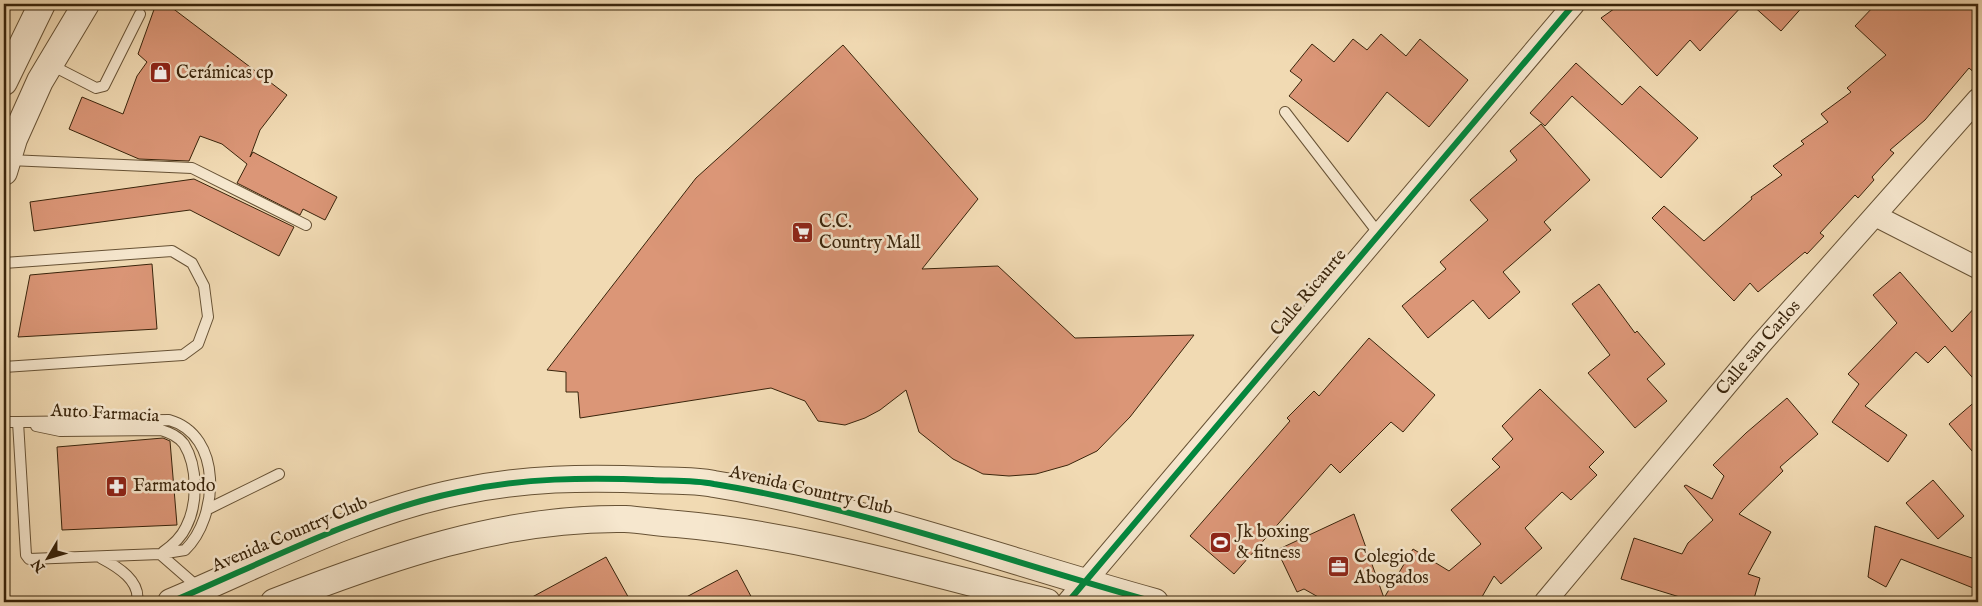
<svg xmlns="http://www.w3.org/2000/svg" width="1982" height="606" viewBox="0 0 1982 606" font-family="'IM FELL English',serif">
	<rect width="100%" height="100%" fill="#f1dab3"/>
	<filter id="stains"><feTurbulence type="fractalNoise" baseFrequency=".004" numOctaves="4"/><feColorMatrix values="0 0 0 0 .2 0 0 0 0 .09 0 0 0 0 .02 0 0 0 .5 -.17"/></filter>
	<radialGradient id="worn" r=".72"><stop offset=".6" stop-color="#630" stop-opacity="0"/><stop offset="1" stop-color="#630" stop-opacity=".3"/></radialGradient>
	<!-- building -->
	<path fill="#db9677" stroke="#39240b" d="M156 4H167L287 95 260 130 250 157 253 152 337 197 325 220 303 209 300 215 237 183 247 164 222 144 200 136 189 161 139 159 69 129 82 97 123 114 137 76 147 62 138 54Z
		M1621 4H1744L1700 51 1690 40 1657 76 1601 18Z
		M1751 4H1805L1781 31Z
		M1876 4H1978V76L1969 68 1925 120 1890 150 1894 153 1872 177 1874 180 1858 198 1855 195 1820 233 1824 236 1807 254 1805 252 1758 292 1750 283 1734 301 1652 218 1664 206 1704 241 1752 199 1751 197 1782 175 1773 166 1804 144 1801 141 1828 122 1821 114 1851 92 1847 88 1886 55 1855 26Z
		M1381 34 1406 56 1420 39 1468 80 1429 127 1387 92 1348 142 1289 96 1302 80 1290 71 1312 44 1334 62 1353 39 1367 50Z
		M843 45 978 199 922 269 998 266 1075 338 1194 335 1130 417 1097 451 1068 465 1036 474 1009 476 983 474 953 459 919 432 906 390 880 410 865 418 845 425 818 421 805 401 771 388 580 418 578 392H566V372L547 370 696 178Z
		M1576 63 1622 105 1640 86 1698 138 1661 178 1572 96 1545 126 1530 113Z
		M1541 124 1590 180 1544 222 1551 230 1503 272 1520 292 1489 319 1473 300 1428 338 1402 306 1446 269 1440 262 1488 220 1470 200 1517 160 1510 151Z
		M194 179 294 227 279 256 190 210 34 231 30 202Z
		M152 264 157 329 18 337 30 275Z
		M1900 272 1952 332 1978 304V384L1945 346 1928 363 1916 352 1865 406 1907 435 1888 462 1832 422 1859 384 1848 374 1897 323 1873 295Z
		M1599 284 1635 333 1637 331 1665 364 1647 379 1667 401 1635 428 1588 373 1610 355 1572 304Z
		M1369 338 1435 395 1403 432 1391 422 1340 473 1331 464 1234 574 1190 536 1290 421 1287 418 1314 391 1319 396Z
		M1540 389 1604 452 1589 467 1597 475 1571 500 1562 492 1525 528 1542 548 1501 584 1494 576 1479 602H1341L1320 598 1304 589 1297 592 1277 550 1354 514 1384 598 1413 549 1449 571 1481 544 1451 510 1500 467 1492 459 1513 439 1502 426Z
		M1787 398 1818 434 1780 467 1783 471 1739 514 1771 532 1748 574 1760 578 1753 602H1696L1621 579 1634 538 1682 554 1688 543 1713 520 1684 486 1686 485 1712 499 1724 476 1713 465 1746 433Z
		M1978 399V458L1949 424Z
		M163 438 170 441 177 525 62 530 57 447Z
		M1933 480 1964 516 1938 539 1906 503Z
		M1875 526 1978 560V590L1901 559 1886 587 1868 577Z
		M606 557 631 602H523Z
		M737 570 754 602H677Z"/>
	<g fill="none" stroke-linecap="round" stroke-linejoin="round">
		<defs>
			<path id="service" d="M51 65 96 88 104 86 140 14
				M1285 112 1379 234
				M9 160 192 168 306 225
				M4 263 172 251 192 263 204 286 208 317 198 344 183 355 4 367
				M4 422H18L169 420C223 435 219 517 185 550L160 554 29 559 26 555 18 422
				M36 426 60 431 161 430C170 433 178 436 184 444 198 467 198 504 186 527 181 538 173 545 163 552
				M208 509 279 474
				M160 554 199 588
				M101 558C118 567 141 581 137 602"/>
			<g id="minor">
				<path d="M1876 216 1978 268"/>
				<path d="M1068 602 1574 4"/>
				<path id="s1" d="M1545 602 1760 345 1978 99"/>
			</g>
			<path id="tertiary" d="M4 82 42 4
				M4 172 14 139 40 81 86 4
				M171 602C263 563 360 512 458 492 522 478 587 477 652 480 672 481 694 480 714 484 864 508 1009 562 1155 602
				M274 602C387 558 503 517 625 519 642 520 660 523 677 524 803 535 925 572 1047 602"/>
		</defs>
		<!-- service casing -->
		<use href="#service" stroke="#675235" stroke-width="12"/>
		<!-- minor casing -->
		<use href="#minor" stroke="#675235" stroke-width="23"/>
		<!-- tertiary casing -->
		<use href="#tertiary" stroke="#675235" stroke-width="28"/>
		<!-- service -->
		<use href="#service" stroke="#f6e7ce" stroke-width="10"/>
		<!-- minor -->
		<use href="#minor" stroke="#f6e7ce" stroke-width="21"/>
		<!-- tertiary -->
		<use href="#tertiary" stroke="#f6e7ce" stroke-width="26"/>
		<defs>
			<path id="cycleway" d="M171 602C263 563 360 512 458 492 522 478 587 477 652 480 672 481 694 480 714 484 864 508 1009 562 1155 602
				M1068 602 1574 4"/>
		</defs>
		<!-- cycleway casing -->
		<use href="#cycleway" stroke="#f6e7ce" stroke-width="9"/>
		<!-- cycleway -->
		<use href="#cycleway" stroke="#00873e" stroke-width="6"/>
	</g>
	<!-- icons -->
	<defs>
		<symbol id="shop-square" viewBox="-11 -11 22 22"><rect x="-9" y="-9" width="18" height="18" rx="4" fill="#8f2418" stroke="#f6e7ce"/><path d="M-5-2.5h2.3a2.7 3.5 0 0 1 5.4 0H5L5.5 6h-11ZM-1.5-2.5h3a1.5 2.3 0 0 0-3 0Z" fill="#fff"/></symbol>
		<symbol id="supermarket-square" viewBox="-11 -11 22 22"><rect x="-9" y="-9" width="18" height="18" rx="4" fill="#8f2418" stroke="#f6e7ce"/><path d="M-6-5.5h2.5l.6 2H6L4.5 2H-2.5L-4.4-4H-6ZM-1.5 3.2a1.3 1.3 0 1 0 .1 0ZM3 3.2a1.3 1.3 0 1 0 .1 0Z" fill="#fff"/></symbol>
		<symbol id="pharmacy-square" viewBox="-11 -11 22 22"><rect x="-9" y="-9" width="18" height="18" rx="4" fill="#8f2418" stroke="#f6e7ce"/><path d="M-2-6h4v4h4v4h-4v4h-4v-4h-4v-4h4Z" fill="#fff"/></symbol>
		<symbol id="stadium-square" viewBox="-11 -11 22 22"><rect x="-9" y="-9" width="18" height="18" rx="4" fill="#8f2418" stroke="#f6e7ce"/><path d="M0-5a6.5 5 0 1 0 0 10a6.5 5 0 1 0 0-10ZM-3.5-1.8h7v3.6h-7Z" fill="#fff"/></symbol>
		<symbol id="office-square" viewBox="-11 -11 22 22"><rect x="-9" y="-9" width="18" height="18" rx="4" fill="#8f2418" stroke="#f6e7ce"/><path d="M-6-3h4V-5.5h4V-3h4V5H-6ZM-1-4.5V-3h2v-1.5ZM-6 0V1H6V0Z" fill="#fff"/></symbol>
	</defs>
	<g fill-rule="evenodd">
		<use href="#shop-square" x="148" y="60" width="25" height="25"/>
		<use href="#supermarket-square" x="790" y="220" width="25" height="25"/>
		<use href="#pharmacy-square" x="104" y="474" width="25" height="25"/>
		<use href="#stadium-square" x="1208" y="530" width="25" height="25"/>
		<use href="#office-square" x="1326" y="554" width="25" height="25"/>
	</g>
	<g text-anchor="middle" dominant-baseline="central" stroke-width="5" stroke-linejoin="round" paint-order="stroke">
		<!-- poi labels -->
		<g font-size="18" fill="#39240b" stroke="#f6e7ce" text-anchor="start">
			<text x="176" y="73">Cerámicas cp</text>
			<text x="819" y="222">C.C.<tspan x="819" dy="21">Country Mall</tspan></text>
			<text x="133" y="486">Farmatodo</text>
			<text x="1236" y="532">Jk boxing<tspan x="1236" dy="21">&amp; fitness</tspan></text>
			<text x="1354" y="557">Colegio de<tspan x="1354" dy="21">Abogados</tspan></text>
		</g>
		<!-- street labels -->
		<g font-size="18" fill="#39240b" stroke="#f6e7ce">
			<text transform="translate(1309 293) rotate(-50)">Calle Ricaurte</text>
			<text stroke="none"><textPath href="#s1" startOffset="332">Calle san Carlos</textPath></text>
			<text transform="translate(105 414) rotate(3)">Auto Farmacia</text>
			<text transform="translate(811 491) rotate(13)">Avenida Country Club</text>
			<text transform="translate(290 535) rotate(-23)">Avenida Country Club</text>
		</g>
	</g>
	<!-- margin -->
	<rect width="1982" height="606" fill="none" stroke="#f1dab3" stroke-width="20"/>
	<rect x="5" y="5" width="1972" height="596" fill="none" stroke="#39240b" stroke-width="2.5"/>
	<rect x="10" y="10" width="1962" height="586" fill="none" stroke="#39240b"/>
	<!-- north arrow -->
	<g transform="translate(48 558) rotate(232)" stroke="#f6e7ce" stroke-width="4" paint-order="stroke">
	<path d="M0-4L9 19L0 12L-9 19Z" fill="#39240b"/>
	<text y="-8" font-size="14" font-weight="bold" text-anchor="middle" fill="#39240b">N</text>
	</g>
	<rect width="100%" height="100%" filter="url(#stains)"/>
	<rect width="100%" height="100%" fill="url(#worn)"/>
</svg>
